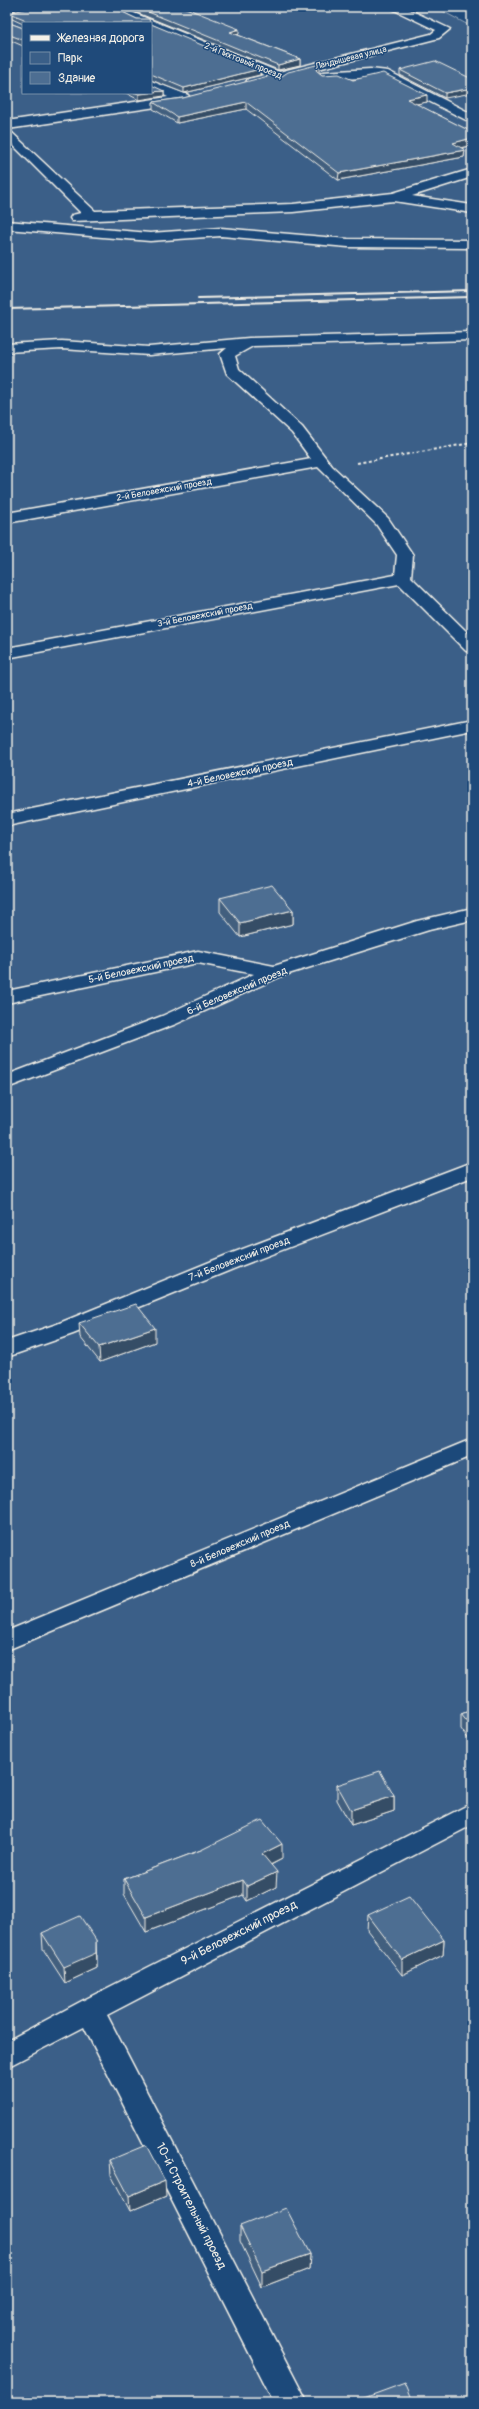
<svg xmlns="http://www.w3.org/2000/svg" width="479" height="2409" viewBox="0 0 479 2409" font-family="Pangolin,sans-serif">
	<rect width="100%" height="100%" fill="#1f4a7a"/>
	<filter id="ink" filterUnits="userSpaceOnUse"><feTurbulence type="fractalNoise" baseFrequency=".025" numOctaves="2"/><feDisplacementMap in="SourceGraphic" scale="8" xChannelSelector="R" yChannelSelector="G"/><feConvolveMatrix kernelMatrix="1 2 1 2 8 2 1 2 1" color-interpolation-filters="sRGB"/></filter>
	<g filter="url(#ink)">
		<!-- green -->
		<path fill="#3a5f88" stroke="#97a8b8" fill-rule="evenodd" d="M7 7H435L472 27V2402H7ZM23 23H151V93H23Z"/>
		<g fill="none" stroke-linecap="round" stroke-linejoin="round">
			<defs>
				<path id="service" d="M103 7H119L279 72 431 34 436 30 388 7H404L450 29 439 38 287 77 285 80 252 86 248 85 246 82 248 79 265 75 151 28V23H138Z
					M370 69 388 71 472 114V123L381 77 323 80 317 76 323 72Z
					M151 81 188 95 190 98 183 103 8 129 95 211 293 204 393 193 472 169V177L412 196 472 205V213L394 201 293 212 72 221 70 218 72 215 81 213 7 139V121L168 97 151 89Z
					M7 221 150 233 221 228 348 239 472 240V248L348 247 221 236 150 241 7 229Z
					M472 332V340L253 346 235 356 239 369 302 427 332 466 388 518 413 555 411 577 472 637V652L466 651 399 584 7 658V648L395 575 397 555 376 524 318 467 7 523V513L311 459 292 433 227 374 220 354 227 348 149 355 62 349 7 352V344L62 341 149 347 249 338Z
					M472 720V730L7 826V814Z
					M472 908V920L429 930 282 976 176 1024 7 1088V1075L162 1016 254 974 198 963 7 1003V991L198 951 274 966 417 921Z
					M472 1162V1177L243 1265 73 1334 7 1357V1341L57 1324 227 1255Z
					M472 1439V1456L7 1650V1631Z
					M472 1803V1825L107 2015 307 2402H274L84 2027 7 2067V2041L80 2002Z"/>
			</defs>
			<!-- service casing -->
			<use href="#service" stroke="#f4f1e8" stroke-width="3"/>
			<!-- path -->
			<path stroke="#f4f1e8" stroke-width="2" stroke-dasharray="3 2.5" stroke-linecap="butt" d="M357 463 472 443"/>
			<!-- service -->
			<use href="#service" fill="#1f4a7a" fill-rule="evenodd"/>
			<!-- rail -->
			<path stroke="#f4f1e8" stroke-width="2" d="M198 298 472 291
				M7 309 472 297"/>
		</g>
		<!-- wall -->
		<path fill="#425f7e" stroke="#f4f1e8" d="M7 7H112L137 19 150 23H23V24L10 18 9 13 16 11 7 8Z
			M123 7H183L239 34 238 35 300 59V65L278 70Z
			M7 22 23 28V46L7 39Z
			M151 24 260 75 184 93 151 80Z
			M400 70 472 79 445 98 400 75Z
			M319 73 322 75 353 80 427 102 416 104 472 132V145L461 148 465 150 464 157 338 180 246 109 177 123 153 109V102L183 98 282 76Z
			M164 91V96L139 100 126 93H151Z
			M220 898 293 910V924L240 937 220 912Z
			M79 1323 155 1342 100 1362 80 1337Z
			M472 1710V1744L461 1729V1714Z
			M337 1785 394 1796V1811L351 1825 337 1800Z
			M201 1850 282 1859 271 1865 276 1887 247 1901 243 1895 146 1932 124 1894V1879Z
			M368 1915 444 1940 443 1955 402 1975 367 1930Z
			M42 1933 97 1955V1968L65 1983 43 1949Z
			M110 2160 166 2196 130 2211 111 2175Z
			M240 2226 310 2254 309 2269 262 2287 240 2241Z"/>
		<!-- shaded-wall -->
		<path fill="#364d66" stroke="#f4f1e8" d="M239 29V34L230 37V32Z
			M300 59V65L278 70V65Z
			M319 66V73L316 70Z
			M260 69V75L184 93V88Z
			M472 88V93L445 98V93Z
			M164 91V96L139 100V94L151 93V92Z
			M427 95V102L406 106 407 99Z
			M246 102V109L177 123V117Z
			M472 138V145L452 150 453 143Z
			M465 150 464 157 338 180 339 173Z
			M293 910V924L240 937V923Z
			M155 1328V1342L100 1362 99 1347Z
			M394 1796V1811L351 1825V1810Z
			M282 1844V1859L262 1869V1854Z
			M277 1872 276 1887 247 1901V1886Z
			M243 1880V1895L146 1932V1917Z
			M96 1940 97 1968 65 1983 64 1967Z
			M444 1940 443 1955 402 1975V1960Z
			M165 2181 166 2196 130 2211 129 2196Z
			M310 2254 309 2269 262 2287V2271Z"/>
		<!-- building -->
		<path fill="#4d6e92" stroke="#f4f1e8" d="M20 7H112L137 19H149L150 23H24V19L9 13 25 9Z
			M136 7H183L239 29 230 32 300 59 278 65Z
			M7 22 23 28V40L7 34Z
			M151 24 260 69 184 88 151 74Z
			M435 61 472 79V88L445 93 400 70Z
			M316 65 319 66 316 70 322 75 339 74 353 80 383 73 427 95 407 99 472 132V138L453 143 465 150 339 173 246 102 177 117 153 102 183 98 276 74 282 76 288 72Z
			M151 85 164 91 151 92Z
			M136 93H147L139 94Z
			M272 885 293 910 240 923 220 898Z
			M136 1304 155 1328 99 1347 79 1323Z
			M472 1710V1728L461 1714Z
			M380 1771 394 1796 351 1810 337 1785Z
			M262 1820 282 1844 262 1854 277 1872 247 1886 243 1880 146 1917 124 1879 201 1850Z
			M409 1896 444 1940 402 1960 368 1915Z
			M80 1916 96 1940V1953L64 1967 42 1933Z
			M146 2145 165 2181 129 2196 110 2160Z
			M286 2208 310 2254 262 2271 240 2226Z
			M405 2383 413 2402H353Z"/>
	</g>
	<g text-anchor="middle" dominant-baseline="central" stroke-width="3" stroke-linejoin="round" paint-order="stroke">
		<!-- far-street labels -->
		<g font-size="9" fill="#f4f1e8" stroke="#1f4a7a">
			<text transform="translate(351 58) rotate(-14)">Ландышевая улица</text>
			<text transform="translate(243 61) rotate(22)">2-й Пихтовый проезд</text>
			<text transform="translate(164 490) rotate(-10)">2-й Беловежский проезд</text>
			<text transform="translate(205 615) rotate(-11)">3-й Беловежский проезд</text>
		</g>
		<!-- street labels -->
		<g font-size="10" fill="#f4f1e8" stroke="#1f4a7a">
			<text transform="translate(240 773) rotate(-12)">4-й Беловежский проезд</text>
			<text transform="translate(141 969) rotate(-12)">5-й Беловежский проезд</text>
			<text transform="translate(237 991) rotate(-23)">6-й Беловежский проезд</text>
			<text transform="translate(239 1259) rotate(-21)">7-й Беловежский проезд</text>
			<text transform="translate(240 1544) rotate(-23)">8-й Беловежский проезд</text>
		</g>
		<!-- near-street labels -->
		<g font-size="12" fill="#f4f1e8" stroke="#1f4a7a">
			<text transform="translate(239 1933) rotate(-27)">9-й Беловежский проезд</text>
			<text transform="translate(191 2206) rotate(63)">10-й Строительный проезд</text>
		</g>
	</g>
	<!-- margin -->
	<rect width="479" height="2409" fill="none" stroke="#1f4a7a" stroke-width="24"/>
	<rect x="12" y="12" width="455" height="2385" fill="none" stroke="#f4f1e8" stroke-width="1.5" filter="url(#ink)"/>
	<!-- legend -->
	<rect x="22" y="22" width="130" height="72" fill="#1f4a7a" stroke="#748da6"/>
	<rect x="30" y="35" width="20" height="6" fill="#f4f1e8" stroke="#748da6"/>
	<text x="58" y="42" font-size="12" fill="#f4f1e8">Железная дорога</text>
	<rect x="30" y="52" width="20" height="12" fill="#3a5f88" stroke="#748da6"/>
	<text x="58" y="62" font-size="12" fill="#f4f1e8">Парк</text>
	<rect x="30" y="72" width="20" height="12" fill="#4d6e92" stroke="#748da6"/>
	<text x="58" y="82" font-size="12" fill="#f4f1e8">Здание</text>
</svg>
